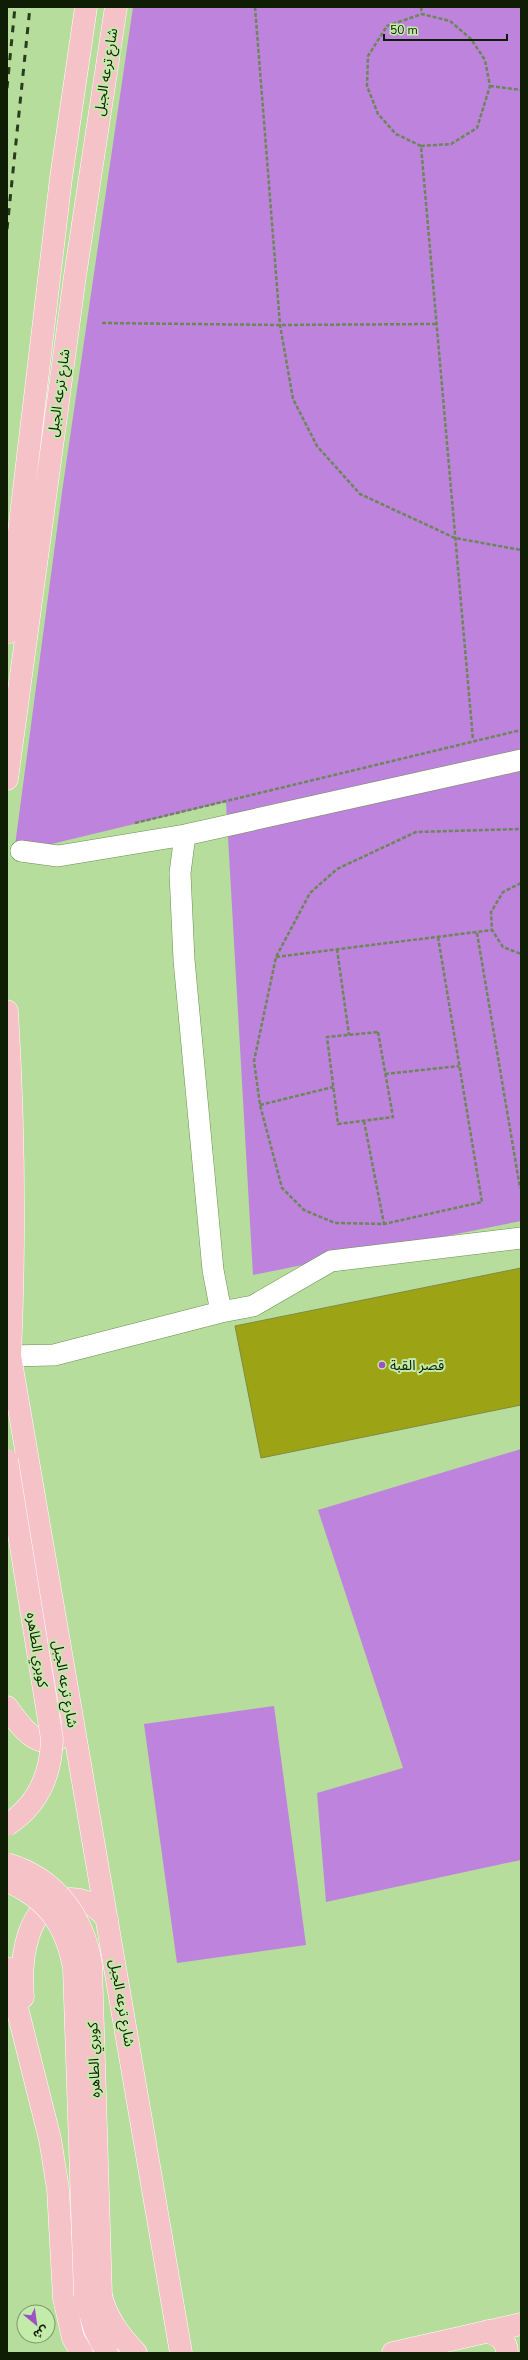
<svg xmlns="http://www.w3.org/2000/svg" width="528" height="2360" viewBox="0 0 528 2360" font-family="'Nunito Sans','Noto Sans Arabic',sans-serif">
	<rect width="100%" height="100%" fill="#b6dd9c"/>
	<!-- green -->
	<path fill="#be83dd" d="M133 7H521V1221L253 1275 226 802 14 853 62 492Z
		M521 1449V1860L326 1902 317 1793 403 1768 318 1510Z
		M274 1706 306 1945 177 1963 144 1724Z"/>
	<!-- building -->
	<path fill="#9ca415" stroke="#828840" d="M521 1268V1405L261 1458 235 1326Z"/>
	<g fill="none" stroke-linecap="round" stroke-linejoin="round">
		<defs>
			<path id="minor" d="M185 835 180 873 184 960 213 1270 221 1312 253 1306 331 1261 521 1238
				M21 851 58 856 185 835 521 760
				M10 1356 54 1355 221 1312"/>
			<path id="major" d="M7 633 61 178 86 7
				M7 779 75 276 116 7
				M7 1011C14 1125 15 1241 10 1356L181 2353
				M7 1707C21 1727 41 1757 68 1732
				M7 1968 50 2139 58 2189 64 2298 73 2338 82 2353
				M23 1997C20 1963 25 1898 71 1899 87 1899 98 1907 107 1919
				M85 2296 95 2330 107 2353
				M101 2296C107 2319 120 2336 136 2353
				M488 2331C498 2336 507 2340 507 2353
				M393 2353 521 2324"/>
		</defs>
		<!-- minor casing -->
		<use href="#minor" stroke="#6b8f51" stroke-width="22"/>
		<!-- major casing -->
		<use href="#major" stroke="#fff" stroke-width="23"/>
		<!-- path -->
		<path stroke="#6b8758" stroke-width="2.5" stroke-dasharray="4 2" stroke-linecap="butt" d="M255 7 280 325 293 399 317 446 360 494 455 538 521 550
			M421 7 422 14 450 21 471 39 485 60 490 86 477 128 451 144 421 146 473 740
			M490 86 521 90
			M421 146 396 134 378 114 367 86 368 56 387 26 422 14
			M102 323 280 325 437 324
			M135 823 521 730
			M521 883 503 892 491 912 492 930 503 947 521 954
			M477 933 520 1188
			M438 937 482 1202 384 1224 335 1223 304 1210 282 1188 260 1105 254 1061 276 957 310 893 337 869 416 832 521 829
			M337 949 349 1035
			M276 957 492 930
			M378 1032 393 1117 338 1124 327 1037Z
			M385 1074 459 1066
			M260 1105 333 1087
			M364 1121 384 1224"/>
		<!-- minor -->
		<use href="#minor" stroke="#fff" stroke-width="21"/>
		<!-- major -->
		<use href="#major" stroke="#f5c2c7" stroke-width="22"/>
		<!-- rail -->
		<path stroke="#2a3c1d" stroke-width="3" stroke-dasharray="7 7" stroke-linecap="butt" d="M7 88 15 7
			M7 229 30 7"/>
		<defs>
			<path id="major-bridge" d="M7 1460 52 1739C51 1774 38 1805 7 1825
				M7 1864C55 1878 83 1916 91 1964L101 2296
				M7 1881C48 1899 66 1925 74 1968L85 2296"/>
		</defs>
		<!-- major-bridge casing -->
		<use href="#major-bridge" stroke="#fff" stroke-width="23" stroke-linecap="butt"/>
		<!-- major-bridge -->
		<use href="#major-bridge" stroke="#f5c2c7" stroke-width="22"/>
	</g>
	<!-- markers -->
	<circle fill="#9e51c3" stroke="#c3eba9" stroke-width="1.5" cx="382" cy="1365" r="4"/>
	<g text-anchor="middle" dominant-baseline="central" stroke-width="4" stroke-linejoin="round" paint-order="stroke">
		<!-- street labels -->
		<g font-size="14" fill="#0f1d04" stroke="#c3eba9">
			<text transform="translate(106 72) rotate(-81)">شارع ترعه الجبل</text>
			<text transform="translate(59 393) rotate(-82)">شارع ترعه الجبل</text>
			<text transform="translate(37 1650) rotate(81)">كوبري الطاهره</text>
			<text transform="translate(65 1684) rotate(80)">شارع ترعه الجبل</text>
			<text transform="translate(122 2003) rotate(80)">شارع ترعه الجبل</text>
			<text transform="translate(94 2060) rotate(-92)">كوبري الطاهره</text>
		</g>
		<!-- poi labels -->
		<g font-size="14" fill="#0f1d04" stroke="#c3eba9" text-anchor="start">
			<text x="390" y="1365">قصر القبة</text>
		</g>
	</g>
	<!-- border -->
	<rect width="528" height="2360" fill="none" stroke="#0f1d04" stroke-width="16"/>
	<!-- north arrow -->
	<g transform="translate(36 2324) rotate(151)"><circle r="19" fill="#c3eba9" stroke="#7b9967"/>
	<path d="M0-3L7 15L0 10L-7 15Z" fill="#9e51c3"/>
	<text y="-6" font-size="11" font-weight="bold" text-anchor="middle" fill="#0f1d04">ش</text>
	</g>
	<!-- scale -->
	<path d="M384 34v6h123v-6" fill="none" stroke="#0f1d04" stroke-width="2"/>
	<text x="390" y="34" font-size="12" fill="#0f1d04" stroke="#c3eba9" stroke-width="3" paint-order="stroke">50 m</text>
</svg>
